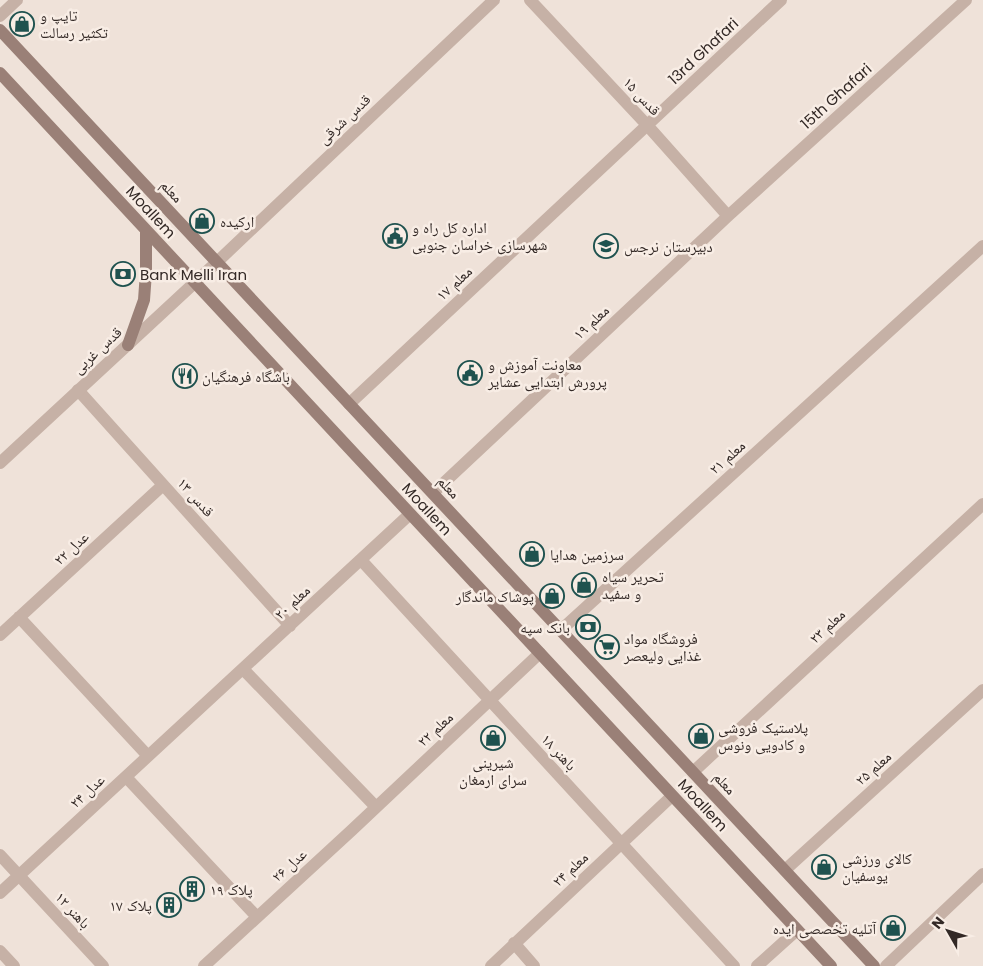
<svg xmlns="http://www.w3.org/2000/svg" width="983" height="966" viewBox="0 0 983 966" font-family="Poppins,'Noto Naskh Arabic',sans-serif">
	<rect width="100%" height="100%" fill="#efe2d9"/>
	<g fill="none" stroke-linecap="round" stroke-linejoin="round">
		<!-- minor -->
		<path stroke="#c6b1a6" stroke-width="12" d="M530 0 647 125 728 216
			M0 16 17 0
			M78 390 290 626
			M349 404 781 0
			M433 493 728 216 966 0
			M361 560 734 966
			M19 617 148 756
			M561 630 983 246
			M0 635 163 485
			M243 669 376 807
			M693 772 983 504
			M126 777 257 917
			M0 855 103 966
			M785 870 983 690
			M0 893 410 514
			M514 943 534 966
			M204 966 352 830 540 653
			M491 966 672 796
			M886 966 983 874"/>
		<!-- tertiary -->
		<path stroke="#c6b1a6" stroke-width="12" d="M0 463 217 262 494 0
			M0 951 14 966
			M757 966 797 930"/>
		<!-- secondary -->
		<path stroke="#9a8077" stroke-width="12" d="M0 30 874 966
			M0 73 831 966
			M128 345 144 300 146 272V230"/>
	</g>
	<!-- icons -->
	<defs>
		<symbol id="shop-ring" viewBox="-11 -11 22 22"><circle r="9.5" fill="#f8ede5" stroke="#1f524f" stroke-width="1.5"/><path d="M-5-2.5h2.3a2.7 3.5 0 0 1 5.4 0H5L5.5 6h-11ZM-1.5-2.5h3a1.5 2.3 0 0 0-3 0Z" fill="#1f524f"/></symbol>
		<symbol id="civic-ring" viewBox="-11 -11 22 22"><circle r="9.5" fill="#f8ede5" stroke="#1f524f" stroke-width="1.5"/><path d="M-.6-6.5H3V-4.5H.6V-3L4-1V1h2V6H-6V1h2V-1L-.6-3ZM-1.2 2.5V6h2.4V2.5Z" fill="#1f524f"/></symbol>
		<symbol id="school-ring" viewBox="-11 -11 22 22"><circle r="9.5" fill="#f8ede5" stroke="#1f524f" stroke-width="1.5"/><path d="M0-5L7-2L0 1L-7-2ZM-4 1L0 2.5L4 1V4Q0 6-4 4Z" fill="#1f524f"/></symbol>
		<symbol id="bank-ring" viewBox="-11 -11 22 22"><circle r="9.5" fill="#f8ede5" stroke="#1f524f" stroke-width="1.5"/><path d="M-6-4H6V4H-6ZM0-2.3a2.3 2.3 0 1 0 0 4.6a2.3 2.3 0 1 0 0-4.6Z" fill="#1f524f"/></symbol>
		<symbol id="restaurant-ring" viewBox="-11 -11 22 22"><circle r="9.5" fill="#f8ede5" stroke="#1f524f" stroke-width="1.5"/><path d="M-5-6h1v4h1v-4h1v4h1v-4h1v5L-1.5 .5V6h-2V.5L-5-1ZM5-6V6H3V1.5H1.5Q1.5-4 5-6Z" fill="#1f524f"/></symbol>
		<symbol id="supermarket-ring" viewBox="-11 -11 22 22"><circle r="9.5" fill="#f8ede5" stroke="#1f524f" stroke-width="1.5"/><path d="M-6-5.5h2.5l.6 2H6L4.5 2H-2.5L-4.4-4H-6ZM-1.5 3.2a1.3 1.3 0 1 0 .1 0ZM3 3.2a1.3 1.3 0 1 0 .1 0Z" fill="#1f524f"/></symbol>
		<symbol id="building-ring" viewBox="-11 -11 22 22"><circle r="9.5" fill="#f8ede5" stroke="#1f524f" stroke-width="1.5"/><path d="M-4-6H4V6H1V3H-1V6H-4ZM-2.5-4.3h1.7v1.8h-1.7ZM.8-4.3h1.7v1.8H.8ZM-2.5-1h1.7V.8h-1.7ZM.8-1h1.7V.8H.8Z" fill="#1f524f"/></symbol>
	</defs>
	<g fill-rule="evenodd">
		<use href="#shop-ring" x="8" y="10" width="28" height="28"/>
		<use href="#shop-ring" x="188" y="207" width="28" height="28"/>
		<use href="#civic-ring" x="381" y="222" width="28" height="28"/>
		<use href="#school-ring" x="592" y="232" width="28" height="28"/>
		<use href="#bank-ring" x="109" y="260" width="28" height="28"/>
		<use href="#civic-ring" x="456" y="359" width="28" height="28"/>
		<use href="#restaurant-ring" x="171" y="362" width="28" height="28"/>
		<use href="#shop-ring" x="518" y="540" width="28" height="28"/>
		<use href="#shop-ring" x="570" y="571" width="28" height="28"/>
		<use href="#shop-ring" x="538" y="582" width="28" height="28"/>
		<use href="#bank-ring" x="574" y="613" width="28" height="28"/>
		<use href="#supermarket-ring" x="593" y="633" width="28" height="28"/>
		<use href="#shop-ring" x="687" y="722" width="28" height="28"/>
		<use href="#shop-ring" x="479" y="724" width="28" height="28"/>
		<use href="#shop-ring" x="810" y="853" width="28" height="28"/>
		<use href="#building-ring" x="178" y="875" width="28" height="28"/>
		<use href="#building-ring" x="155" y="891" width="28" height="28"/>
		<use href="#shop-ring" x="879" y="914" width="28" height="28"/>
	</g>
	<g text-anchor="middle" dominant-baseline="central" stroke-width="5" stroke-linejoin="round" paint-order="stroke">
		<!-- poi labels -->
		<g font-size="15" fill="#332926" stroke="#f8ede5" text-anchor="start">
			<text x="40" y="15">تایپ و<tspan x="40" dy="17">تکثیر رسالت</tspan></text>
			<text x="220" y="221">ارکیده</text>
			<text x="412" y="227">اداره کل راه و<tspan x="412" dy="17">شهرسازی خراسان جنوبی</tspan></text>
			<text x="624" y="246">دبیرستان نرجس</text>
			<text x="140" y="274">Bank Melli Iran</text>
			<text x="488" y="364">معاونت آموزش و<tspan x="488" dy="17">پرورش ابتدایی عشایر</tspan></text>
			<text x="202" y="376">باشگاه فرهنگیان</text>
			<text x="550" y="554">سرزمین هدایا</text>
			<text x="602" y="576">تحریر سیاه<tspan x="602" dy="17">و سفید</tspan></text>
			<text x="534" y="596" text-anchor="end">پوشاک ماندگار</text>
			<text x="570" y="627" text-anchor="end">بانک سپه</text>
			<text x="624" y="638">فروشگاه مواد<tspan x="624" dy="17">غذایی ولیعصر</tspan></text>
			<text x="718" y="727">پلاستیک فروشی<tspan x="718" dy="17">و کادویی ونوس</tspan></text>
			<text x="493" y="762" text-anchor="middle">شیرینی<tspan x="493" dy="17">سرای ارمغان</tspan></text>
			<text x="842" y="858">کالای ورزشی<tspan x="842" dy="17">یوسفیان</tspan></text>
			<text x="210" y="889">پلاک ۱۹</text>
			<text x="152" y="905" text-anchor="end">پلاک ۱۷</text>
			<text x="876" y="928" text-anchor="end">آتلیه تخصصی ایده</text>
		</g>
		<!-- street labels -->
		<g font-size="15" fill="#332926" stroke="#f8ede5">
			<text transform="translate(703 51) rotate(-43)">13rd Ghafari</text>
			<text transform="translate(642 96) rotate(47)">قدس ۱۵</text>
			<text transform="translate(836 96) rotate(-42)">15th Ghafari</text>
			<text transform="translate(344 119) rotate(-43)">قدس شرقی</text>
			<text transform="translate(172 191) rotate(47)">معلم</text>
			<text transform="translate(151 212) rotate(47)">Moallem</text>
			<text transform="translate(454 283) rotate(-43)">معلم ۱۷</text>
			<text transform="translate(591 322) rotate(-43)">معلم ۱۹</text>
			<text transform="translate(97 350) rotate(-43)">قدس غربی</text>
			<text transform="translate(727 457) rotate(-42)">معلم ۲۱</text>
			<text transform="translate(449 487) rotate(47)">معلم</text>
			<text transform="translate(196 497) rotate(48)">قدس ۱۳</text>
			<text transform="translate(427 509) rotate(47)">Moallem</text>
			<text transform="translate(71 548) rotate(-43)">عدل ۲۲</text>
			<text transform="translate(292 602) rotate(-43)">معلم ۲۰</text>
			<text transform="translate(827 626) rotate(-43)">معلم ۲۳</text>
			<text transform="translate(435 729) rotate(-43)">معلم ۲۲</text>
			<text transform="translate(559 752) rotate(47)">باهنر ۱۸</text>
			<text transform="translate(873 768) rotate(-42)">معلم ۲۵</text>
			<text transform="translate(725 783) rotate(47)">معلم</text>
			<text transform="translate(87 791) rotate(-43)">عدل ۲۴</text>
			<text transform="translate(703 805) rotate(47)">Moallem</text>
			<text transform="translate(289 865) rotate(-42)">عدل ۲۶</text>
			<text transform="translate(570 869) rotate(-43)">معلم ۲۴</text>
			<text transform="translate(73 910) rotate(47)">باهنر ۱۲</text>
		</g>
	</g>
	<!-- north arrow -->
	<g transform="translate(948 931) rotate(309)" stroke="#f8ede5" stroke-width="4" paint-order="stroke">
	<path d="M0-4L9 19L0 12L-9 19Z" fill="#332926"/>
	<text y="-8" font-size="14" font-weight="bold" text-anchor="middle" fill="#332926">N</text>
	</g>
</svg>
